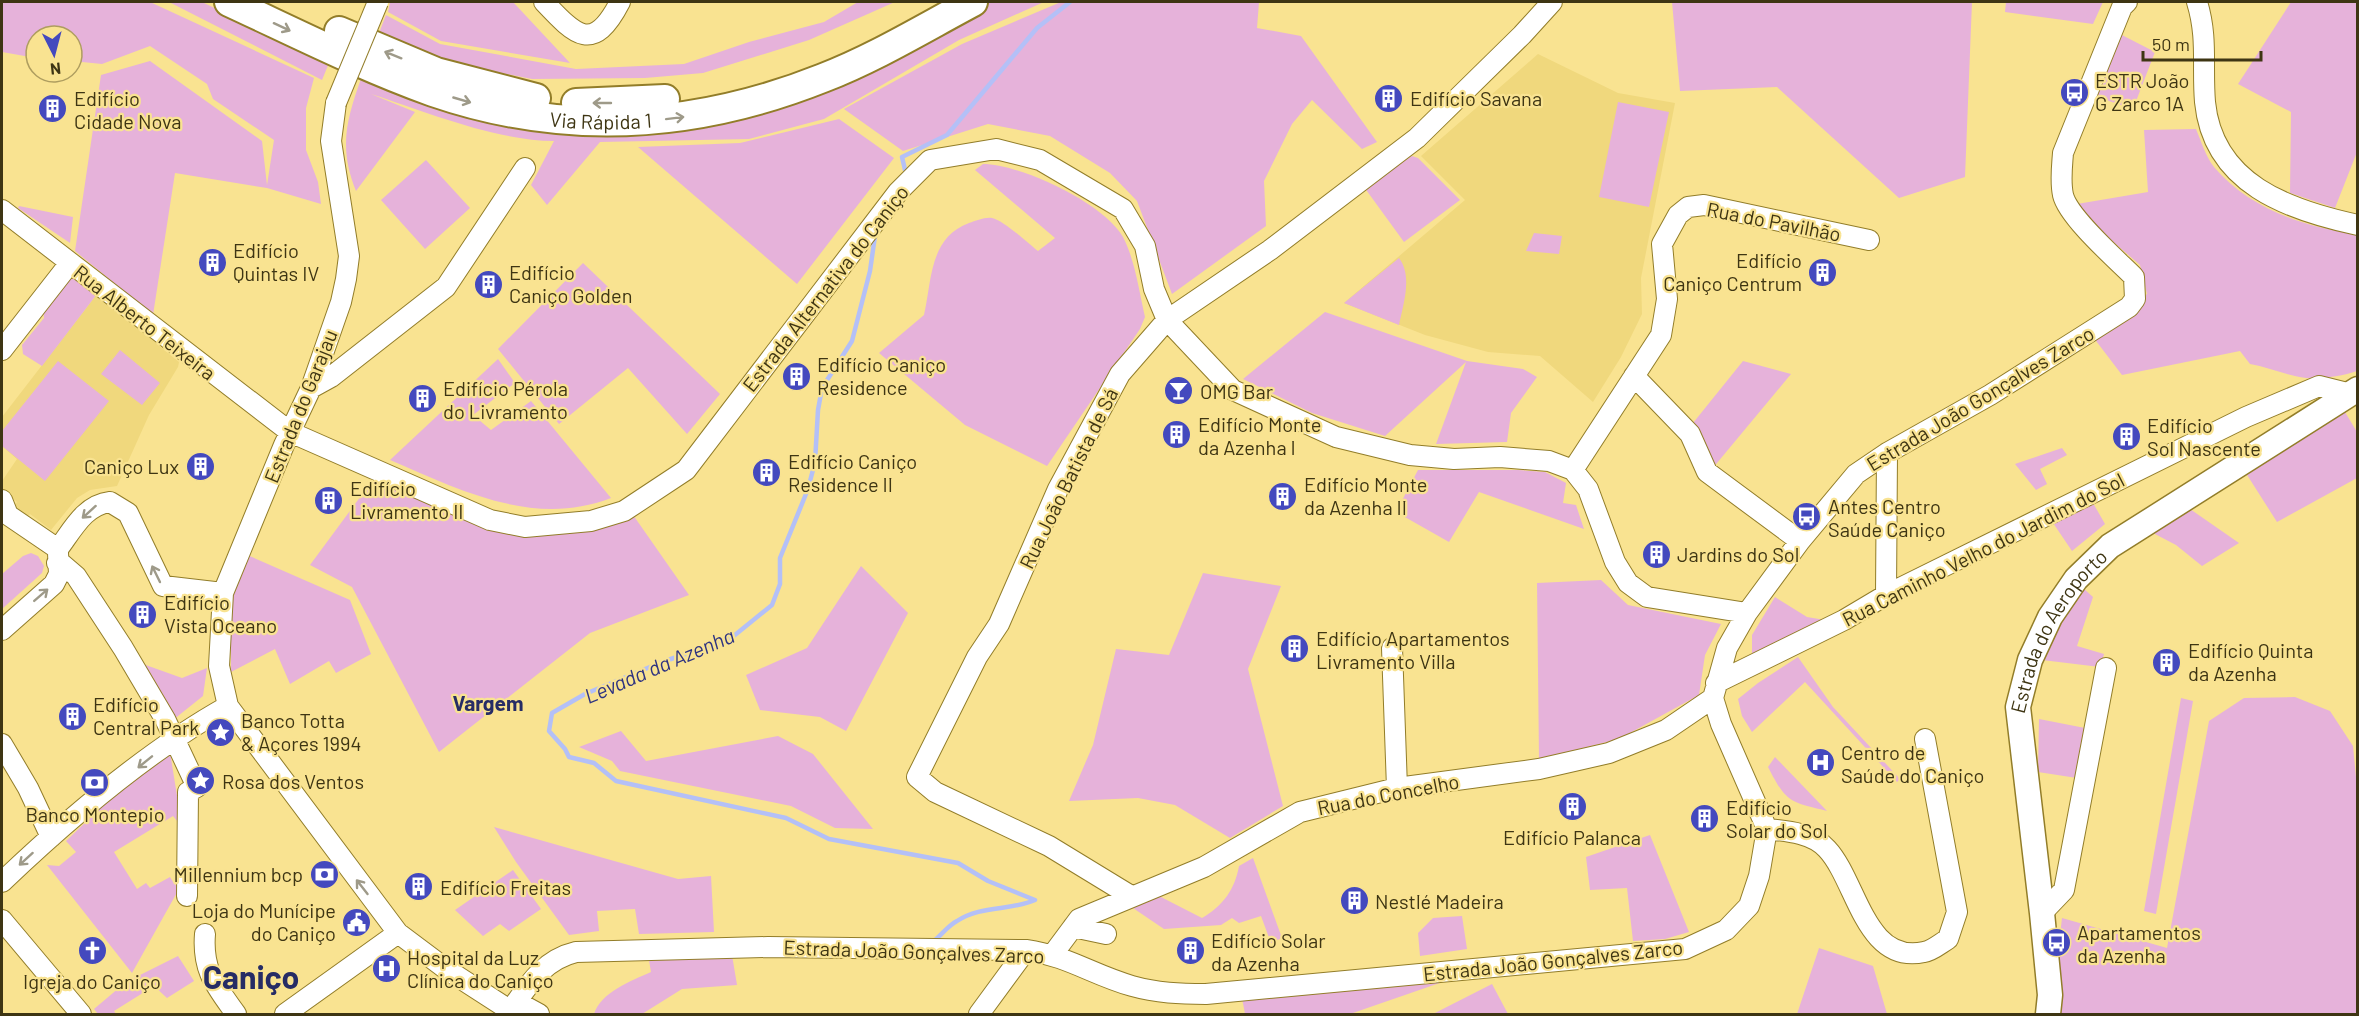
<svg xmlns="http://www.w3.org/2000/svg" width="2359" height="1016" viewBox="0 0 2359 1016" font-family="Barlow,sans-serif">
	<rect width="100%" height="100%" fill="#f9e391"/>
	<!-- built -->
	<path fill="#f0d87d" d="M1538 54 1618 93 1675 103 1641 278 1642 314 1621 357 1593 402 1540 356 1488 352 1425 335 1344 303 1465 200 1421 156Z
		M97 294 179 362 178 367 149 415 117 486 90 490 77 498 51 530 30 514 24 521 11 510 17 502 2 490V481L17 459 2 446V417Z"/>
	<!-- green -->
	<path fill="#e6b2da" d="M2 2H150L314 78 306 108V150L318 182 321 204 267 188 175 173 153 315 75 251 101 75 150 61 262 141 267 185 274 140 213 99 207 84 150 46 102 64 72 61V36H36V58L2 52Z
		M169 2H202L329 63 322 80Z
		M390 2H513L570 63 441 41 388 12Z
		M858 2H895L809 40 703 73 645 78 532 79 450 63 379 33 386 15 440 44 576 69 684 64 749 42 824 22Z
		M987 2H1044L959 40 824 119 749 139 600 142 547 205 531 185 554 141C497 141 426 112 371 94L415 112 356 191C338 147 347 118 362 76L681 126Z
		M1061 2H1259L1257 28 1301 36 1377 142 1362 149 1312 100 1292 124 1264 181 1266 226 1172 294 1137 201 1110 173 1050 136 988 124 903 151 844 109 962 44Z
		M1672 2H1972L1965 177 1899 198 1777 87 1680 91Z
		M2006 2H2103L2093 24 2005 12Z
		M2291 2H2357V152L2335 208 2290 193 2291 112 2238 84Z
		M2116 32 2155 52 2133 109 2091 95Z
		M1618 102 1669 112 1649 207 1599 197Z
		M839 119 894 158 797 284 638 147 740 143Z
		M2196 129C2201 141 2206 157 2214 167 2250 209 2304 227 2357 234V371C2343 376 2322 379 2306 378 2287 376 2269 367 2250 364L2240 351 2122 375 2090 333 2147 294 2140 265 2104 234 2077 204 2148 192 2144 130Z
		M1412 156 1418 158 1460 200 1404 242 1364 187Z
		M426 160 470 208 425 249 381 200Z
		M983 164C1020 164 1104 203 1123 237 1135 260 1139 291 1145 317L1140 329 1047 466 965 425 879 353 924 315C932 280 929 238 969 223 976 221 984 217 992 218 1003 220 1028 243 1038 251L1055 238 975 170Z
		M19 206 73 217 70 243 18 208Z
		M1534 233 1562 236 1559 254 1526 251Z
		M1399 258C1413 276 1403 305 1399 325L1344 303Z
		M583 263 720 394 687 434 628 368 559 424 498 349Z
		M74 278 97 294 42 366 23 354 22 345 44 318 43 307 61 281Z
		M1325 312 1467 361 1523 369 1537 377 1511 413 1507 442 1436 444 1466 362 1385 436 1312 413 1243 379Z
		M120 350 160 383 142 405 101 374Z
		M498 359 515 383 473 415 491 430 531 401 611 498C534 528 460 490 390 460Z
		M58 361 109 401 45 481 2 446V431Z
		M1743 361 1791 374 1712 469 1693 423Z
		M2342 407 2357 432V478L2277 522 2242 467Z
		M2062 448 2067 455 2040 469 2047 484 2036 490 2015 464Z
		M1418 470H1518L1545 472 1566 483 1563 503 1576 505 1584 529 1479 492 1449 542 1396 512Z
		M372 481 502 531 631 512 689 595 590 633 439 752 352 587 310 565Z
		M2089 496 2105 524 2072 551 2049 517Z
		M2190 509 2239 543 2202 566 2176 545 2153 533Z
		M31 553 38 556 44 566 42 573 2 609V574L23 556Z
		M245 554 350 600 371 654 336 673 329 661 290 684 275 649 231 672V594Z
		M861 566 908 613 846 731 820 717 760 710 746 675 807 648Z
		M1203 573 1281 586 1248 669 1283 806 1230 838 1175 805 1138 798 1069 801 1093 745 1116 649 1169 655Z
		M1601 580 1628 605 1721 624 1705 655 1699 695 1619 739 1539 759 1537 583Z
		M2083 588 2093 597 2077 646 2104 654 2100 667 2042 660 2063 615Z
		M1775 597 1807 617 1825 620 1752 659V635Z
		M1798 657 1833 707 1900 779 1897 782 1805 682 1752 732 1742 716 1738 699 1758 683Z
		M129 659 182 678 207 668 203 696 168 724Z
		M2295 697 2330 711 2353 746 2358 798 2357 1014H2051L2062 918 2167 948 2209 721 2244 698Z
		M2181 698 2193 701 2156 914 2144 911Z
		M2039 719 2085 728 2077 778 2038 772Z
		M621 731 646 761 778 736 813 754 873 829 835 828 791 806 620 771 612 761 579 747Z
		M170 752 182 827 173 816 114 852 137 889 146 883 150 888 170 877 175 885 184 880 132 973 47 865 59 866 76 852 66 841 110 799Z
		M1775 757 1827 811C1789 802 1786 802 1768 767Z
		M494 827 678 879 711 876 714 932 639 934 635 909 597 911 599 931 569 935 516 862Z
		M1650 835 1689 932 1665 939 1633 941 1627 888 1590 890 1586 857Z
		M1253 858 1282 938 1271 943 1261 916 1239 923 1232 918 1221 925 1164 929 1130 906 1159 896 1202 918C1223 906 1235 889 1239 866Z
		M513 870 541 909 509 931 500 924 483 936 455 910Z
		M1462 916 1467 949 1420 956 1418 933 1433 918Z
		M1819 948 1873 966 1887 1014H1797Z
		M647 949H731L737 985 682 989 642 1014H594C601 992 631 981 651 972Z
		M178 956 194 981 167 998 154 986 114 1011 116 1014H98L94 1009 126 982Z
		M1457 977 1350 1014H1245L1242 998Z
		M1492 984 1508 1014H1433Z"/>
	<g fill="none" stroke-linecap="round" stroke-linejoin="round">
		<!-- stream -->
		<path stroke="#b4c0f7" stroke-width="4.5" d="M906 174 902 157 947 135 1037 28 1070 2
			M875 236 870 271 852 341 822 388 818 410 815 462 808 489 780 558V584L772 605 730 639 662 662 585 694 552 713 549 731 565 749 569 757 594 763 616 781 786 818 829 839 958 863 988 881 1035 900C1010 911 981 905 957 921 949 925 942 934 935 940"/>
		<defs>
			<path id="minor" d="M544 2C576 36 593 54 620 2
				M2197 2C2208 38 2202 66 2205 102 2213 184 2288 210 2358 225
				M336 103 331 141 349 256 346 279 341 302 311 388 284 445 223 593 219 666 228 706 398 933 446 969 511 1011
				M2 210 290 432 490 520 525 527 591 521 624 511 686 470 898 192 930 160 996 149 1040 160 1123 209 1145 246 1154 289 1167 320 1233 390 1336 437 1410 455 1454 459 1500 457 1549 461 1573 470 1588 489 1615 562 1628 583 1647 597 1747 613
				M2 350 70 263
				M1634 376 1690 434 1707 472 1800 541
				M311 388 331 377 446 287 525 168
				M1573 470 1661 335 1667 299 1662 244 1678 215 1688 207 1704 205 1869 240
				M2 500 8 515 58 549
				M58 549C72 531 84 505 110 502L128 513 163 586 223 593
				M57 563 62 564 76 576 123 648 165 719 197 787 188 792 187 896
				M1886 595 1887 453
				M2 630 54 584 59 574 58 553
				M1392 648 1397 788
				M1716 683 1844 620 1886 595 2246 417 2319 386 2351 394
				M2 744 28 788 51 837
				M1767 829C1787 831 1813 833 1827 849 1857 881 1865 965 1924 952 1932 951 1941 943 1948 939L1957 912 1925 739
				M2 882C67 820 149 750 228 706
				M1131 896 1049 846 935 792 917 777 977 657 999 624 1058 489 1120 374 1167 320 1270 250 1417 138 1522 35 1552 2
				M2042 913 2064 890 2106 668
				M2 920 81 1014
				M1073 927 1106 934
				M205 934C202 971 216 986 236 1014
				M1053 954 1079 919 1204 867 1300 812 1397 788 1539 769 1609 753 1666 730 1713 698
				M517 1002 539 1014
				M285 1014 398 933
				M508 1014C527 987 542 960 576 952L768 947 1026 950C1068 956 1093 975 1132 986 1157 993 1180 994 1206 994L1685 949 1726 930 1749 906 1759 876 1767 829 1721 724 1713 698 1727 648 1747 613 1800 541 1856 474 1887 453 1990 395 2129 307 2135 299 2134 277C2117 260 2068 217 2063 195 2060 181 2062 167 2063 153L2122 7 2127 2
				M979 1014 1026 950"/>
			<g id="major">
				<path id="s1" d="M2048 1014 2050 995 2042 913 2018 707 2030 660 2050 617 2076 579 2110 546 2358 389"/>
			</g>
			<g id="highway">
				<path id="s2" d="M229 2C296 33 363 67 433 92 564 137 695 129 823 78 875 58 924 28 973 2"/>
				<path d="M339 31 436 72 536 98"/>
				<path d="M576 103 665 99"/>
			</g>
		</defs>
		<!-- minor casing -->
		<use href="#minor" stroke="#927d29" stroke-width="22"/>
		<!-- major casing -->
		<use href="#major" stroke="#927d29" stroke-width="27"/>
		<!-- highway casing -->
		<use href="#highway" stroke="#927d29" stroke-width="32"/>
		<!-- minor -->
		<use href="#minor" stroke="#fff" stroke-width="20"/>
		<!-- major -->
		<use href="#major" stroke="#fff" stroke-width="24"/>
		<!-- highway -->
		<use href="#highway" stroke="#fff" stroke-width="28"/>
		<defs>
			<path id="minor-bridge" d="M336 103 378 2"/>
		</defs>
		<!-- minor-bridge casing -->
		<use href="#minor-bridge" stroke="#927d29" stroke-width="22" stroke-linecap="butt"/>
		<!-- minor-bridge -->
		<use href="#minor-bridge" stroke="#fff" stroke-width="20"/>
	</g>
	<!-- one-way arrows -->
	<defs><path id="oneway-shaft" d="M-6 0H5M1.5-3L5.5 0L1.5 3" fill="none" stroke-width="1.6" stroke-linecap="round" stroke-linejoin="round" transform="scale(1.5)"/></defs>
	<g stroke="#9e9a89">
		<use href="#oneway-shaft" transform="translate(282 27) rotate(25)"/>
		<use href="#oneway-shaft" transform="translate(393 55) rotate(-158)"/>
		<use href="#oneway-shaft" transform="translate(462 100) rotate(16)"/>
		<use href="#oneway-shaft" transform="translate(602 103) rotate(-180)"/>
		<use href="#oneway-shaft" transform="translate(675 118) rotate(-7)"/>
		<use href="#oneway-shaft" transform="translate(89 512) rotate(138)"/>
		<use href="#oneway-shaft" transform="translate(156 574) rotate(-116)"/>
		<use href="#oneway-shaft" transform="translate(41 595) rotate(-41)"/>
		<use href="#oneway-shaft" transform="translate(145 762) rotate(141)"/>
		<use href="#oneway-shaft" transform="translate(26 859) rotate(138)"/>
		<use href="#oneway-shaft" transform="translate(362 887) rotate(-128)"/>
	</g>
	<!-- icons -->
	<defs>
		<symbol id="bus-disc" viewBox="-11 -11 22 22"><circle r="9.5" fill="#4449be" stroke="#f9e391"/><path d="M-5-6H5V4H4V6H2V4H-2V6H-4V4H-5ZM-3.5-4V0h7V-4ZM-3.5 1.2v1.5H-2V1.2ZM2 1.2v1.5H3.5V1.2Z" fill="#fff"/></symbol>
		<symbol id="building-disc" viewBox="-11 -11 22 22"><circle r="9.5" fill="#4449be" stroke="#f9e391"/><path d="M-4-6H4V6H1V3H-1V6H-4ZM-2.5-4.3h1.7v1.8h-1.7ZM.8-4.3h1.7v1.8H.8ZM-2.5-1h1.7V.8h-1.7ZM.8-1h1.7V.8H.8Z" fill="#fff"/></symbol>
		<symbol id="bar-disc" viewBox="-11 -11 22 22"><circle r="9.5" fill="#4449be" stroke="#f9e391"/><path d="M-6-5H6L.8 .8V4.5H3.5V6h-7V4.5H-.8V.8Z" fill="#fff"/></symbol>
		<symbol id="sight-disc" viewBox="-11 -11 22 22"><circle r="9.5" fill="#4449be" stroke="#f9e391"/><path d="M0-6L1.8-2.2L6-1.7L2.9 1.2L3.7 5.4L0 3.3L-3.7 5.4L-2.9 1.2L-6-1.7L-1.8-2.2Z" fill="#fff"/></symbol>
		<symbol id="hospital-disc" viewBox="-11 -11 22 22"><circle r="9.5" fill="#4449be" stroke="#f9e391"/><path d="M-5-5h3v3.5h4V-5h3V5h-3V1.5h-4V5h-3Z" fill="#fff"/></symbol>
		<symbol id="bank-disc" viewBox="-11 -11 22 22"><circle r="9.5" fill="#4449be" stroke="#f9e391"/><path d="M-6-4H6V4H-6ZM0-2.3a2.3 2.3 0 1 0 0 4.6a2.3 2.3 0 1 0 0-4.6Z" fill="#fff"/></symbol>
		<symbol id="civic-disc" viewBox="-11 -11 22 22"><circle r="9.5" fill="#4449be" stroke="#f9e391"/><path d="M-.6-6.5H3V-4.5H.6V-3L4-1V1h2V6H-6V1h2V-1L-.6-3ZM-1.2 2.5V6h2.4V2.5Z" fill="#fff"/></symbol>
		<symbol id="church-disc" viewBox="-11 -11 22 22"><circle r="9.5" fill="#4449be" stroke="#f9e391"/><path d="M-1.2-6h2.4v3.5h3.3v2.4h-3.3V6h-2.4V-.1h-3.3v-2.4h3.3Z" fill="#fff"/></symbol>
	</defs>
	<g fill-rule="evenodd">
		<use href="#bus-disc" x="2058" y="76" width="33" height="33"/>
		<use href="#building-disc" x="1372" y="82" width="33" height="33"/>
		<use href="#building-disc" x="36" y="92" width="33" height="33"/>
		<use href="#building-disc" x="196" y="246" width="33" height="33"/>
		<use href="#building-disc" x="1806" y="256" width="33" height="33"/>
		<use href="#building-disc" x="472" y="268" width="33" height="33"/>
		<use href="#building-disc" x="780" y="360" width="33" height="33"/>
		<use href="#bar-disc" x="1162" y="374" width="33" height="33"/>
		<use href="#building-disc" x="406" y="382" width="33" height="33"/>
		<use href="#building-disc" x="1160" y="418" width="33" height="33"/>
		<use href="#building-disc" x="2110" y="420" width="33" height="33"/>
		<use href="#building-disc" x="184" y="450" width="33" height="33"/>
		<use href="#building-disc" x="750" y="456" width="33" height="33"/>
		<use href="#building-disc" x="1266" y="480" width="33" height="33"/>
		<use href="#building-disc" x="312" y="484" width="33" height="33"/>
		<use href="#bus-disc" x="1790" y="500" width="33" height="33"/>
		<use href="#building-disc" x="1640" y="538" width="33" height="33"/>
		<use href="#building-disc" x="126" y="598" width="33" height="33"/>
		<use href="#building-disc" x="1278" y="632" width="33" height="33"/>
		<use href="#building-disc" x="2150" y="646" width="33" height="33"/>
		<use href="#building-disc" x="56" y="700" width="33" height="33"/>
		<use href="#sight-disc" x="204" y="716" width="33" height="33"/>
		<use href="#hospital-disc" x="1804" y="746" width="33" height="33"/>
		<use href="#sight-disc" x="184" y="764" width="33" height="33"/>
		<use href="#bank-disc" x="78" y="766" width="33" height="33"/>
		<use href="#building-disc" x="1556" y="790" width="33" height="33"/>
		<use href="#building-disc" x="1688" y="802" width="33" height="33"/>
		<use href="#bank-disc" x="308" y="858" width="33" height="33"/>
		<use href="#building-disc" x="402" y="870" width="33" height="33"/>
		<use href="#building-disc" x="1338" y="884" width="33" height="33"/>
		<use href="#civic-disc" x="340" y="906" width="33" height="33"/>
		<use href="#bus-disc" x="2040" y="926" width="33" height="33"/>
		<use href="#church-disc" x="76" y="934" width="33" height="33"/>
		<use href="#building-disc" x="1174" y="934" width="33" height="33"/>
		<use href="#hospital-disc" x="370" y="952" width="33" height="33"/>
	</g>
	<g text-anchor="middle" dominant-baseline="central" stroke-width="4.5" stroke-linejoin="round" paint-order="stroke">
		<!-- poi labels -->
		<g font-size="20" fill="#3e3513" stroke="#f9e391" text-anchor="start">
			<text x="2095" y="80">ESTR João<tspan x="2095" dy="23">G Zarco 1A</tspan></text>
			<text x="74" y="98">Edifício<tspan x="74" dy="23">Cidade Nova</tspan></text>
			<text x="1410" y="98">Edifício Savana</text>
			<text x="233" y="250">Edifício<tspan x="233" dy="23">Quintas IV</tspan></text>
			<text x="1802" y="260" text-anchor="end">Edifício<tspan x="1802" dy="23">Caniço Centrum</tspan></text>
			<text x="509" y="272">Edifício<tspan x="509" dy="23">Caniço Golden</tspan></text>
			<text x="817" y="364">Edifício Caniço<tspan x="817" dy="23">Residence</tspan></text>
			<text x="443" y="388">Edifício Pérola<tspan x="443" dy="23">do Livramento</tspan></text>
			<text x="1200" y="391">OMG Bar</text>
			<text x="1198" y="424">Edifício Monte<tspan x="1198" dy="23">da Azenha I</tspan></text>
			<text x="2147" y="425">Edifício<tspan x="2147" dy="23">Sol Nascente</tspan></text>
			<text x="788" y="461">Edifício Caniço<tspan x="788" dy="23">Residence II</tspan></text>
			<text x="179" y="466" text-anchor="end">Caniço Lux</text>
			<text x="1304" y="484">Edifício Monte<tspan x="1304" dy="23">da Azenha II</tspan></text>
			<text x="350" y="488">Edifício<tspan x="350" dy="23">Livramento II</tspan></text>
			<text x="1828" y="506">Antes Centro<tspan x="1828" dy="23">Saúde Caniço</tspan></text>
			<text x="1677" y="554">Jardins do Sol</text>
			<text x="164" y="602">Edifício<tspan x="164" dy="23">Vista Oceano</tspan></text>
			<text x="1316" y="638">Edifício Apartamentos<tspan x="1316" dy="23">Livramento Villa</tspan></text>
			<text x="2188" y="650">Edifício Quinta<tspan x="2188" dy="23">da Azenha</tspan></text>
			<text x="93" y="704">Edifício<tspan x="93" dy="23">Central Park</tspan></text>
			<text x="241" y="720">Banco Totta<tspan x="241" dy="23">&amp; Açores 1994</tspan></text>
			<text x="1841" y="752">Centro de<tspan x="1841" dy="23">Saúde do Caniço</tspan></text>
			<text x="222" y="781">Rosa dos Ventos</text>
			<text x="1726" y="807">Edifício<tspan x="1726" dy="23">Solar do Sol</tspan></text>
			<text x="95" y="814" text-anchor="middle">Banco Montepio</text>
			<text x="1572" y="837" text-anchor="middle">Edifício Palanca</text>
			<text x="303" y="874" text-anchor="end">Millennium bcp</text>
			<text x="440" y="887">Edifício Freitas</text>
			<text x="1375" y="901">Nestlé Madeira</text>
			<text x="336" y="910" text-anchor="end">Loja do Munícipe<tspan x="336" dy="23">do Caniço</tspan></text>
			<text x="2077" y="932">Apartamentos<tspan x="2077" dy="23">da Azenha</tspan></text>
			<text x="1211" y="940">Edifício Solar<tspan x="1211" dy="23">da Azenha</tspan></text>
			<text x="407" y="957">Hospital da Luz<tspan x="407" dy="23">Clínica do Caniço</tspan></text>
			<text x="92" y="981" text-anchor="middle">Igreja do Caniço</text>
		</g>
		<!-- street labels -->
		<g font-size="20" fill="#3e3513" stroke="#f9e391">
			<text stroke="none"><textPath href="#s2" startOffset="394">Via Rápida 1</textPath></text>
			<text transform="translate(1774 221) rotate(11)">Rua do Pavilhão</text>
			<text transform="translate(825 288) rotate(-52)">Estrada Alternativa do Caniço</text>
			<text transform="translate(145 322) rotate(38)">Rua Alberto Teixeira</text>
			<text transform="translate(1980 398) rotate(-31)">Estrada João Gonçalves Zarco</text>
			<text transform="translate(300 406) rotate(-68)">Estrada do Garajau</text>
			<text transform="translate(1068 478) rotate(-64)">Rua João Batista de Sá</text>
			<text transform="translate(1983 549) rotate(-27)">Rua Caminho Velho do Jardim do Sol</text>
			<text stroke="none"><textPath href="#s1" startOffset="396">Estrada do Aeroporto</textPath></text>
			<text transform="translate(1388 794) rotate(-11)">Rua do Concelho</text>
			<text transform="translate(914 951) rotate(2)">Estrada João Gonçalves Zarco</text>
			<text transform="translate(1553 960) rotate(-6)">Estrada João Gonçalves Zarco</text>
		</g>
		<!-- water labels -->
		<g font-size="21" font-style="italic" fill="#2e3381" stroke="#f9e391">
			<text transform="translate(659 665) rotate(-23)">Levada da Azenha</text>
		</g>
		<!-- neighbourhood labels -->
		<g font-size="21" font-weight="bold" fill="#262c65" stroke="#f9e391">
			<text x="488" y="702">Vargem</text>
		</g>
		<!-- town labels -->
		<g font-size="32" font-weight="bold" fill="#262c65" stroke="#f9e391">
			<text x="251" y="976">Caniço</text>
		</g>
	</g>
	<!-- border -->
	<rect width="2359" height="1016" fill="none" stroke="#3e3513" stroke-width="6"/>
	<!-- north arrow -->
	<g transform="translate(54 54) rotate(174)"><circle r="28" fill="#f9e391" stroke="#ae9d5f" stroke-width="1.5"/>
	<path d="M0-4.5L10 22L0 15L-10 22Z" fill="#4449be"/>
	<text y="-9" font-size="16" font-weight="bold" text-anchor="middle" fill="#3e3513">N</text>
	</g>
	<!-- scale -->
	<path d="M2143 51v9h118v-9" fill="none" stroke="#3e3513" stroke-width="3"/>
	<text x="2152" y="51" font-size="18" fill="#3e3513" stroke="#f9e391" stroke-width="4.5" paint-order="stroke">50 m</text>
</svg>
